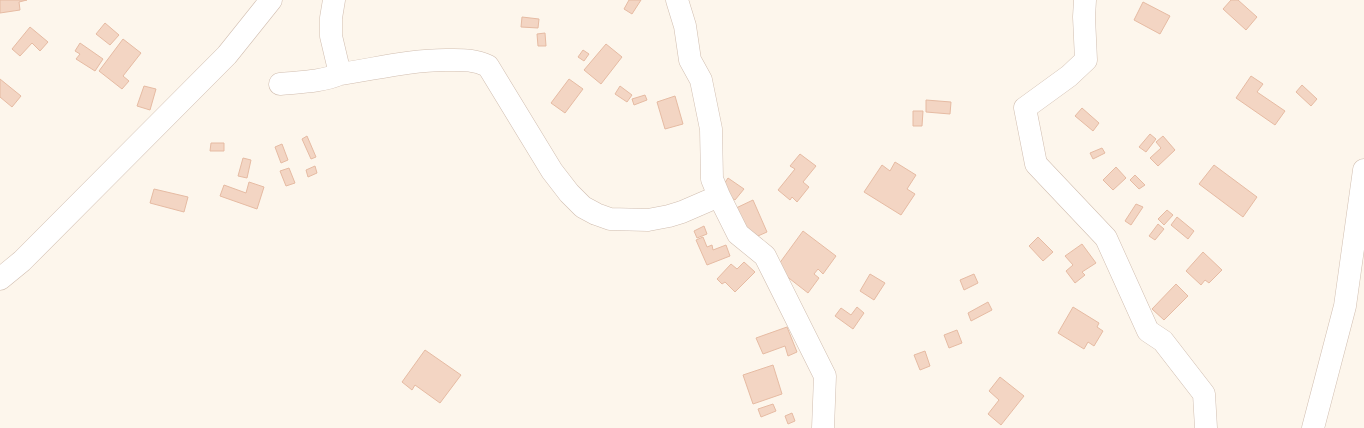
<svg xmlns="http://www.w3.org/2000/svg" width="1364" height="428" viewBox="0 0 1364 428" font-family="Montserrat,sans-serif">
	<rect width="100%" height="100%" fill="#fdf6ec"/>
	<!-- building -->
	<path fill="#f3d5c3" stroke="#e6bba3" d="M0 0H27L19 2 20 10 0 13Z
		M629 0H641L632 14 624 9Z
		M1231 0H1238L1257 17 1246 30 1223 9Z
		M1143 2 1170 16 1160 34 1134 20Z
		M522 17 539 19 538 28 521 27Z
		M105 23 119 35 110 45 96 34Z
		M30 27 48 42 40 51 32 43 20 56 12 49Z
		M545 33 546 46H538L537 34Z
		M123 39 141 53 123 76 129 81 122 89 99 71Z
		M80 43 103 59 95 71 76 59 80 54 75 51Z
		M606 44 622 57 601 84 584 70Z
		M583 50 589 54 584 61 578 57Z
		M1251 76 1263 84 1257 92 1285 111 1275 125 1236 98Z
		M0 79 21 96 12 107 0 97Z
		M569 79 583 89 565 113 551 103Z
		M1302 85 1317 99 1311 106 1296 92Z
		M144 86 156 89 150 110 137 106Z
		M620 86 632 95 627 102 615 94Z
		M645 95 647 100 634 105 632 99Z
		M675 96 683 124 665 129 657 102Z
		M926 100 951 102 950 114 926 112Z
		M1082 108 1099 123 1093 131 1075 116Z
		M913 111H923L922 126H913Z
		M1150 134 1156 139 1146 152 1139 147Z
		M307 136 316 157 311 159 302 139Z
		M1163 136 1175 150 1158 166 1150 158 1161 148 1156 142Z
		M211 143H224V151H210Z
		M282 144 288 160 281 163 275 147Z
		M1102 148 1105 153 1093 159 1090 153Z
		M800 154 816 166 803 182 809 187 797 202 792 197 790 200 778 190 795 169 790 166Z
		M243 158 251 160 247 178 238 176Z
		M895 162 916 175 907 189 915 194 901 215 864 192 882 165 890 171Z
		M1214 165 1257 197 1243 217 1199 184Z
		M315 166 317 173 308 177 306 170Z
		M1116 167 1126 178 1113 190 1103 180Z
		M289 168 295 183 286 186 280 171Z
		M1135 175 1145 185 1139 189 1130 180Z
		M728 178 744 189 735 200 720 190Z
		M249 182 264 187 257 209 220 196 224 185 246 193Z
		M154 189 188 197 184 212 150 203Z
		M753 200 767 232 751 239 734 209Z
		M1136 204 1143 207 1131 225 1125 221Z
		M1167 210 1173 215 1164 225 1158 219Z
		M1177 217 1194 231 1188 239 1171 225Z
		M1158 224 1164 229 1155 240 1149 236Z
		M704 226 707 234 697 238 694 231Z
		M803 231 836 256 823 274 818 269 814 274 819 278 808 293 776 268Z
		M703 237 707 247 712 245 713 250 726 245 730 256 707 265 696 240Z
		M1038 237 1053 252 1043 261 1029 246Z
		M1082 244 1096 263 1082 272 1085 275 1075 283 1066 271 1073 265 1065 256Z
		M1203 252 1222 270 1209 283 1205 280 1201 285 1186 271Z
		M744 262 755 272 735 292 725 282 722 284 717 279 731 264 737 269Z
		M870 274 885 283 874 300 860 291Z
		M974 274 978 283 964 290 960 280Z
		M1176 284 1188 296 1164 320 1152 309Z
		M988 302 992 310 971 321 968 313Z
		M857 307 864 313 853 329 835 316 841 308 851 315Z
		M1073 307 1099 323 1097 327 1103 331 1094 346 1088 342 1084 349 1058 333Z
		M787 327 797 352 788 356 785 346 763 354 756 338Z
		M957 330 962 343 949 348 944 335Z
		M425 350 461 375 440 403 415 385 412 390 402 382Z
		M925 351 930 366 920 370 914 355Z
		M773 365 782 394 753 404 743 375Z
		M1000 377 1024 396 1001 425 988 414 999 400 989 391Z
		M773 404 776 411 761 417 758 409Z
		M792 413 795 421 788 424 785 416Z"/>
	<g fill="none" stroke-linecap="round" stroke-linejoin="round">
		<defs>
			<path id="minor" d="M334 0 331 18V36L340 74
				M677 0 685 26 690 60 701 80 711 129 712 179 719 196 738 234 765 256 825 376 823 428
				M1085 0 1084 17 1086 60 1069 76 1025 108 1036 164 1106 238 1148 331 1163 341 1204 394 1206 428
				M280 84C300 82 321 82 340 74 375 69 410 60 446 60 462 60 473 59 488 66L552 171 569 193 583 207 596 214 610 219 648 220 669 216 682 212 719 196
				M0 279 22 261 227 55 271 0
				M1313 428 1345 306 1364 170"/>
		</defs>
		<!-- minor casing -->
		<use href="#minor" stroke="#d1beb0" stroke-width="23"/>
		<!-- minor -->
		<use href="#minor" stroke="#fff" stroke-width="22"/>
	</g>
</svg>
